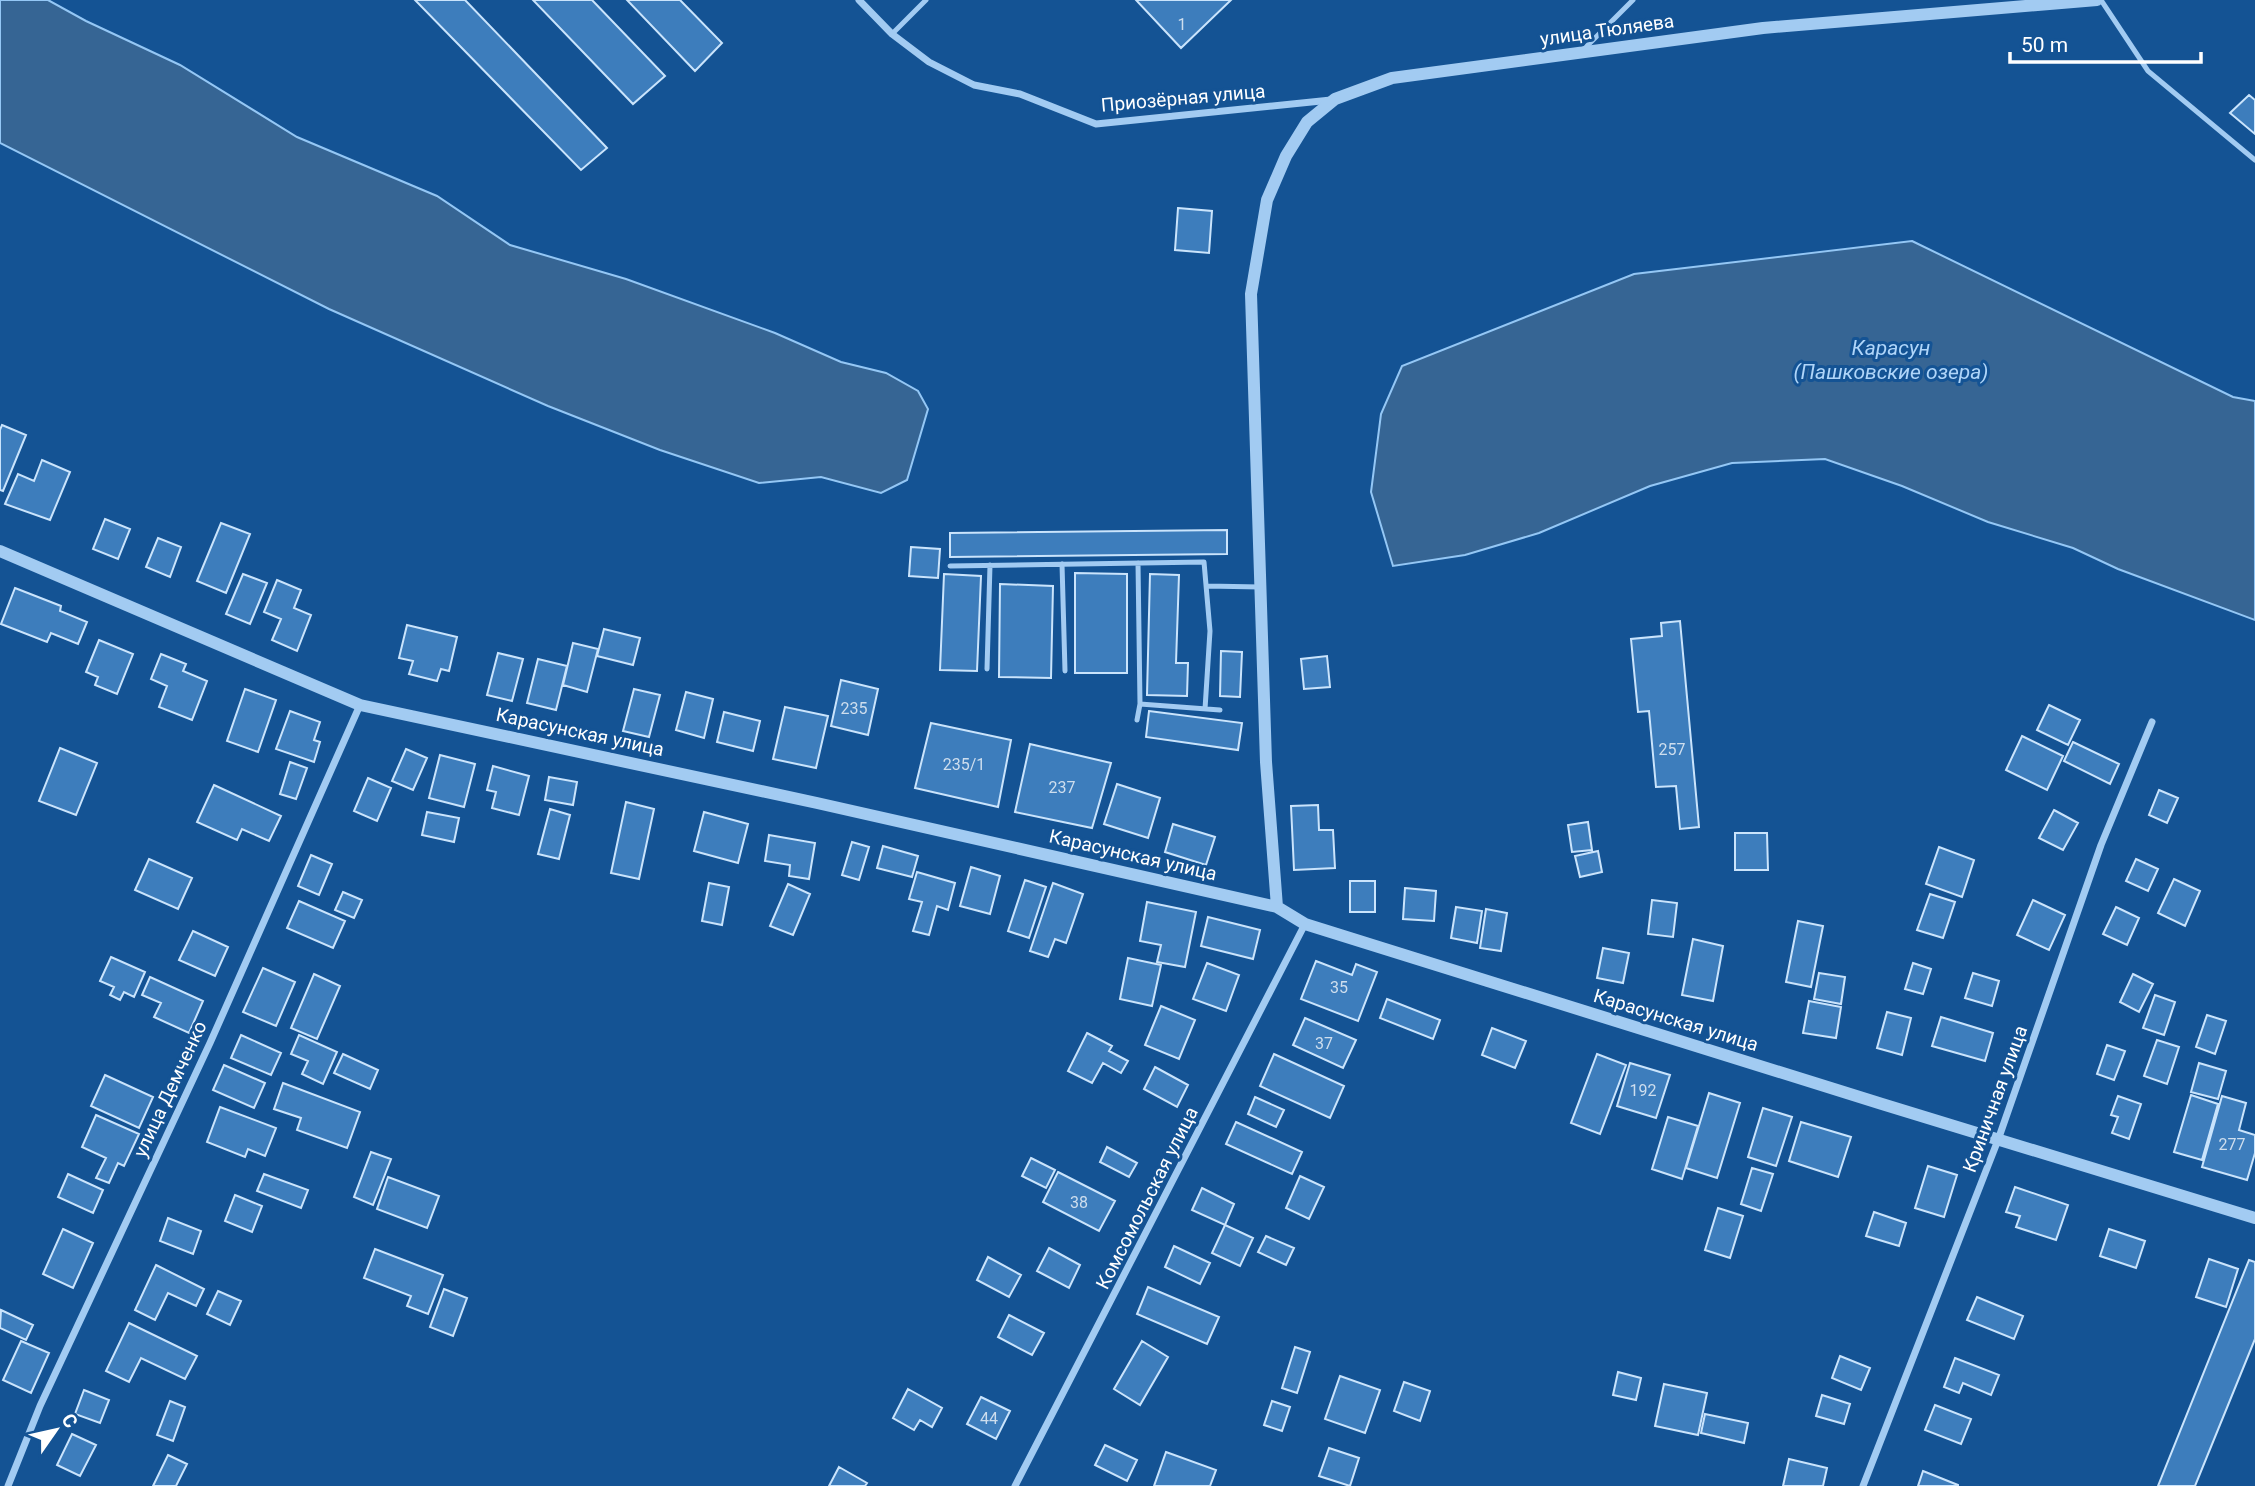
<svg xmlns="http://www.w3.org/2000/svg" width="2255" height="1486" viewBox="0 0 2255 1486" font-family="Roboto,sans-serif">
	<rect width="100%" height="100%" fill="#145394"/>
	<!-- water -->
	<path fill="#366594" stroke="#94c7f5" stroke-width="2" d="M0 0H48L86 21 180 65 297 137 437 196 510 245 626 279 775 333 841 362 886 373 918 391 928 409 907 480 881 493 821 477 759 483 660 450 548 406 329 309 0 143Z
		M1912 241 2233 397 2255 401V620L2118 569 2073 548 1988 522 1902 486 1825 459 1732 463 1650 486 1539 533 1465 555 1393 566 1371 492 1381 414 1402 366 1634 274Z"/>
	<!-- building -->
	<path fill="#3d7dbc" stroke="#cae4fc" stroke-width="2" d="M415 0H465L607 148 581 170Z
		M533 0H592L665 76 633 104Z
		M627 0H680L722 43 695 71Z
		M1136 0H1231L1181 48Z
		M2249 95 2255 100V134L2230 113Z
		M1178 208 1212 211 1209 253 1175 250Z
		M2 425 26 435 3 491 0 490V430Z
		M42 460 70 472 50 520 5 504 18 474 34 481Z
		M105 519 130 529 118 559 93 549Z
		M221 523 250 534 226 593 197 581Z
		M1227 530V554L950 557V533Z
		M158 538 181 547 170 577 146 567Z
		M911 547 940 549 938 578 909 576Z
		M1075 573 1127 574V673H1075Z
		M243 574 267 583 250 624 226 614Z
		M944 574 981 576 977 671 940 670Z
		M1150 574 1179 575 1176 663H1188L1187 696 1147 695Z
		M277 580 301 590 294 608 311 615 297 651 272 640 281 619 264 612Z
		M1000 584 1053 586 1051 678 999 677Z
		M15 588 61 606 60 611 87 622 78 644 51 633 47 642 1 624Z
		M1680 621 1699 827 1680 829 1676 786 1656 787 1649 711 1638 712 1631 639 1662 636 1661 623Z
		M407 625 457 637 449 671 441 669 437 681 409 674 413 661 399 658Z
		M604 629 640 638 633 665 597 656Z
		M99 640 133 654 117 694 95 685 98 677 86 672Z
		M573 643 598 649 587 692 563 685Z
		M1221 651 1242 652 1240 697 1220 696Z
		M498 653 523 659 512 701 487 695Z
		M161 654 186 664 183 671 207 681 192 720 159 707 167 686 151 679Z
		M1327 656 1330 687 1304 689 1301 659Z
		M538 659 567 666 556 710 527 703Z
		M841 680 878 689 868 735 831 726Z
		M245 689 276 700 258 752 227 741Z
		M634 689 660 695 649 737 623 731Z
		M686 692 713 699 704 738 676 730Z
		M2049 705 2080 720 2068 745 2037 730Z
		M785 707 828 716 816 768 773 759Z
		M290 711 320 722 314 740 320 742 314 762 276 749Z
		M1149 711 1242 723 1238 750 1146 737Z
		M724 712 760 721 753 751 717 742Z
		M931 723 1011 740 998 807 915 788Z
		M2022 736 2063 756 2047 790 2006 770Z
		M2073 742 2119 764 2110 784 2064 761Z
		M1030 744 1111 763 1092 828 1015 812Z
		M60 748 97 763 76 815 39 801Z
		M406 749 427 758 413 790 392 781Z
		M440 755 475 764 464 807 429 798Z
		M290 762 307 768 296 799 280 794Z
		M493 766 529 776 519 815 492 808 496 792 487 790Z
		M549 777 577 782 573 805 545 800Z
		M368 778 391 788 377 821 354 811Z
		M1117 784 1160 798 1148 838 1104 824Z
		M214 785 281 816 269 841 242 829 237 840 197 822Z
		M2159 790 2178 798 2167 823 2149 815Z
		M626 802 654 809 639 879 611 873Z
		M1318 805 1319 830H1333L1335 868 1294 870 1291 806Z
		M550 809 570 815 559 859 538 854Z
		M2054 810 2078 823 2063 850 2039 838Z
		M427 812 459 818 454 842 422 835Z
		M704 812 748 824 738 863 694 851Z
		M1588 822 1592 850 1572 852 1568 825Z
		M1173 824 1215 837 1206 865 1165 852Z
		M1735 833H1767L1768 870H1735Z
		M769 835 815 843 809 879 789 876 790 865 765 861Z
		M852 842 869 847 859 880 842 875Z
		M883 846 918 856 912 877 877 868Z
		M1939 847 1974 860 1962 897 1926 884Z
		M1598 851 1602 872 1580 877 1575 856Z
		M311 855 332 864 319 895 298 886Z
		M149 859 192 878 178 909 135 890Z
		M2136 859 2158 869 2148 891 2126 881Z
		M971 867 1000 876 990 914 960 906Z
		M917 872 955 883 948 910 937 906 929 935 913 931 922 902 909 899Z
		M2174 879 2200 891 2185 926 2158 913Z
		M1025 880 1046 887 1029 938 1008 931Z
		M1350 881H1375V912H1350Z
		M709 883 729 887 722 925 702 921Z
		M1053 883 1083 894 1066 943 1055 939 1048 957 1030 951Z
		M788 884 810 894 793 935 770 926Z
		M1405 888 1436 891 1434 921 1403 919Z
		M343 892 362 900 354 918 335 910Z
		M1930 894 1955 902 1943 938 1917 930Z
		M1652 900 1677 903 1673 937 1648 934Z
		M2033 900 2065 915 2049 950 2017 935Z
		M299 901 345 921 333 948 287 928Z
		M1147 902 1196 912 1185 967 1157 962 1161 945 1140 941Z
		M1456 907 1482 911 1477 943 1451 938Z
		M2116 907 2139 918 2127 945 2103 934Z
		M1486 909 1507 913 1501 951 1480 948Z
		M1208 917 1260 930 1253 959 1201 946Z
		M1798 921 1823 926 1811 987 1786 982Z
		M193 931 228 947 215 976 179 960Z
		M1693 939 1723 946 1713 1001 1682 995Z
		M1603 948 1629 953 1623 983 1597 978Z
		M111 957 145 972 134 997 124 992 120 1000 110 995 114 987 100 981Z
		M1128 958 1161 965 1152 1006 1120 999Z
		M1316 961 1352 975 1356 964 1377 972 1358 1021 1301 999Z
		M1207 963 1239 975 1226 1011 1193 999Z
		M1913 963 1931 969 1923 994 1905 989Z
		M263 968 295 982 276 1026 243 1012Z
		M1819 973 1845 977 1841 1004 1814 999Z
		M1973 973 1999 981 1992 1006 1965 998Z
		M314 974 340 986 317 1039 291 1028Z
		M2133 974 2153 984 2139 1012 2120 1002Z
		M150 977 203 1001 189 1033 154 1017 161 1003 142 995Z
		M2155 995 2175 1002 2164 1035 2143 1028Z
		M1387 999 1440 1020 1433 1039 1380 1018Z
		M1809 1001 1841 1007 1836 1038 1803 1033Z
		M1161 1006 1195 1020 1179 1059 1145 1045Z
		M1887 1012 1911 1018 1902 1055 1877 1048Z
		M2207 1015 2226 1021 2215 1054 2196 1047Z
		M1941 1017 1993 1033 1985 1061 1932 1046Z
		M1305 1018 1356 1040 1343 1068 1293 1045Z
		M1492 1028 1526 1041 1515 1068 1482 1055Z
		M1087 1033 1112 1046 1109 1051 1128 1061 1121 1073 1103 1063 1092 1083 1068 1071Z
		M241 1035 281 1053 271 1075 231 1058Z
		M299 1035 337 1052 323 1084 302 1074 308 1061 291 1054Z
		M2157 1040 2179 1047 2167 1084 2144 1076Z
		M2107 1045 2125 1051 2114 1080 2097 1074Z
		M343 1054 378 1070 370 1089 334 1073Z
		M1274 1054 1344 1086 1330 1118 1260 1086Z
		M1597 1054 1626 1065 1600 1134 1571 1123Z
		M1630 1063 1670 1075 1656 1118 1617 1106Z
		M2199 1063 2226 1071 2218 1099 2191 1092Z
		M224 1065 265 1083 254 1108 213 1090Z
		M1155 1067 1188 1085 1177 1107 1144 1089Z
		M105 1075 153 1097 139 1128 91 1106Z
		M283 1083 360 1112 347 1148 297 1130 301 1118 274 1109Z
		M1709 1093 1740 1103 1717 1178 1686 1168Z
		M2191 1095 2218 1104 2202 1160 2174 1152Z
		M2118 1096 2141 1104 2129 1139 2112 1133 2118 1117 2111 1115Z
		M2222 1096 2246 1103 2239 1130 2255 1135V1153L2247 1180 2202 1167Z
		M1255 1097 1284 1110 1276 1127 1248 1114Z
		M220 1107 276 1128 265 1156 248 1149 245 1157 207 1142Z
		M1763 1108 1792 1117 1776 1166 1748 1157Z
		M96 1115 139 1134 124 1166 118 1163 109 1183 96 1178 106 1158 82 1147Z
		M1668 1117 1698 1126 1682 1179 1652 1169Z
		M1236 1122 1302 1152 1292 1174 1226 1144Z
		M1801 1122 1851 1137 1838 1177 1789 1161Z
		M1107 1147 1137 1163 1129 1177 1100 1162Z
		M371 1152 391 1159 373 1205 354 1197Z
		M1031 1158 1055 1170 1046 1188 1022 1176Z
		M1928 1166 1957 1175 1944 1217 1915 1208Z
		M1752 1168 1773 1174 1761 1211 1741 1204Z
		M1058 1172 1115 1201 1099 1231 1043 1202Z
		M68 1174 103 1190 93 1213 58 1197Z
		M264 1174 308 1190 301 1208 257 1191Z
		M1300 1176 1324 1187 1309 1219 1286 1208Z
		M388 1177 439 1196 427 1228 377 1209Z
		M2015 1187 2068 1205 2056 1240 2016 1227 2020 1216 2006 1212Z
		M1202 1188 1234 1204 1225 1225 1192 1210Z
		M235 1195 262 1206 252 1232 225 1221Z
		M1718 1208 1743 1216 1730 1258 1705 1250Z
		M1874 1212 1906 1223 1899 1246 1866 1236Z
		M168 1218 201 1231 193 1254 160 1241Z
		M1225 1225 1253 1238 1240 1266 1212 1253Z
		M63 1229 93 1243 73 1288 43 1274Z
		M2109 1229 2145 1241 2136 1268 2100 1256Z
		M1266 1236 1294 1248 1286 1265 1258 1252Z
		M1174 1246 1210 1263 1200 1284 1165 1267Z
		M1049 1248 1080 1265 1069 1288 1037 1271Z
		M375 1249 443 1275 428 1314 407 1306 411 1296 364 1278Z
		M988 1257 1021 1275 1009 1297 977 1280Z
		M2209 1259 2238 1269 2226 1307 2196 1297Z
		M2249 1260 2255 1262V1339L2195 1486H2158Z
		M156 1265 204 1289 196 1306 168 1293 155 1320 135 1310Z
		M1148 1287 1219 1317 1207 1344 1137 1314Z
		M444 1289 467 1298 453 1336 430 1327Z
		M218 1291 241 1301 230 1325 207 1314Z
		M1977 1297 2023 1316 2014 1339 1967 1320Z
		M1 1310 33 1325 26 1340 0 1328Z
		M1009 1315 1044 1333 1032 1355 998 1337Z
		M129 1323 197 1356 185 1379 141 1358 129 1382 106 1371Z
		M21 1341 49 1353 31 1393 3 1380Z
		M1142 1341 1168 1357 1140 1405 1114 1389Z
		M1295 1347 1310 1352 1297 1393 1282 1388Z
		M1840 1356 1870 1368 1861 1390 1832 1378Z
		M1955 1358 1999 1375 1991 1395 1963 1383 1959 1393 1944 1387Z
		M1618 1372 1641 1378 1636 1400 1613 1395Z
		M1340 1376 1380 1390 1365 1433 1325 1419Z
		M1404 1382 1430 1391 1420 1421 1394 1411Z
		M1664 1384 1707 1393 1698 1435 1655 1426Z
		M908 1389 942 1408 932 1427 920 1420 914 1430 893 1418Z
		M84 1390 109 1400 100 1423 75 1414Z
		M1822 1395 1850 1404 1844 1424 1816 1416Z
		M981 1397 1010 1411 996 1439 967 1424Z
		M170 1401 185 1407 173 1441 157 1435Z
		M1272 1401 1290 1407 1282 1431 1264 1425Z
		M1935 1405 1971 1419 1961 1444 1925 1430Z
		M1705 1414 1748 1423 1744 1443 1701 1433Z
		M72 1434 96 1445 80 1476 57 1465Z
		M1105 1445 1137 1460 1127 1481 1095 1465Z
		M1329 1448 1359 1458 1350 1486 1319 1476Z
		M1166 1452 1216 1470 1210 1486H1154Z
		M168 1455 187 1464 176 1486H153Z
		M1789 1459 1827 1468 1823 1486H1783Z
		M839 1467 867 1483 865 1486H829Z
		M1923 1471 1958 1485V1486H1918Z"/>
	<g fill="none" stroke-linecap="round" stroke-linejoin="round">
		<!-- service -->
		<path stroke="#a2cbf2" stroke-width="5" d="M2101 0 2148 71 2255 160
			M892 34 926 0
			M1583 50 1633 0
			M1062 564 1065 671
			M950 566 1204 562 1210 631 1205 709
			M1207 586 1260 587
			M987 669 990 565
			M1140 704 1220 710
			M1137 720 1140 704 1138 563"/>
		<!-- minor -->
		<path stroke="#a2cbf2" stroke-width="7" d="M859 0 892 34 929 62 974 85 1020 94 1096 124 1331 100
			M8 1486 40 1406 210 1043 360 705
			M1015 1486 1305 924
			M1863 1486 1998 1140 2101 845 2152 722"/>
		<!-- tertiary -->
		<path stroke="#a2cbf2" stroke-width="12" d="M0 551 360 705 817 803 1277 907 1305 924 1882 1104 2255 1218
			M1277 907 1266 762 1251 294 1267 200 1286 156 1307 122 1335 99 1392 78 1763 28 2097 0"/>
	</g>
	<g text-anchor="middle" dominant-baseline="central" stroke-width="6" stroke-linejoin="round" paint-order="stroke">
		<!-- number labels -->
		<g font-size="16" fill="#cedeee">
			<text x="1182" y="24">1</text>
			<text x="854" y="708">235</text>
			<text x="1672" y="749">257</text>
			<text x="964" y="764">235/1</text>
			<text x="1062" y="787">237</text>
			<text x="1339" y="987">35</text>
			<text x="1324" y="1043">37</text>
			<text x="1643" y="1090">192</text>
			<text x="2232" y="1144">277</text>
			<text x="1079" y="1202">38</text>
			<text x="989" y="1418">44</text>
		</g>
		<!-- street labels -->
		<g font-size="19" fill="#fff" stroke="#145394">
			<text transform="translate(1607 30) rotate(-8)">улица Тюляева</text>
			<text transform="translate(1183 98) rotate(-5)">Приозёрная улица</text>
			<text transform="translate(580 732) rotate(12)">Карасунская улица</text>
			<text transform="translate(1133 855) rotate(13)">Карасунская улица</text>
			<text transform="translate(1676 1020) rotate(17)">Карасунская улица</text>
			<text transform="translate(170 1089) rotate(-65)">улица Демченко</text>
			<text transform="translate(1995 1099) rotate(-70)">Криничная улица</text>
			<text transform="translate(1147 1198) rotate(-63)">Комсомольская улица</text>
		</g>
		<!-- water labels -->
		<g font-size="21" font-style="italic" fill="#afd5f9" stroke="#145394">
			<text x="1891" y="348">Карасун<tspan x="1891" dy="24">(Пашковские озера)</tspan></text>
		</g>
	</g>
	<!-- north arrow -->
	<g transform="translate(56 1430) rotate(56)" stroke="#145394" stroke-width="5" paint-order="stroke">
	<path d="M0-5L12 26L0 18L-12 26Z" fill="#ffffff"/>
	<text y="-10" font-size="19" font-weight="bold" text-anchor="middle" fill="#ffffff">С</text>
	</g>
	<!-- scale -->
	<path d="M2010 52v10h191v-10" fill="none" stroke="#ffffff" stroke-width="3.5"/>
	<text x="2021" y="52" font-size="21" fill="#ffffff" stroke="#145394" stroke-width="5" paint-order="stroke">50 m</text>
</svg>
